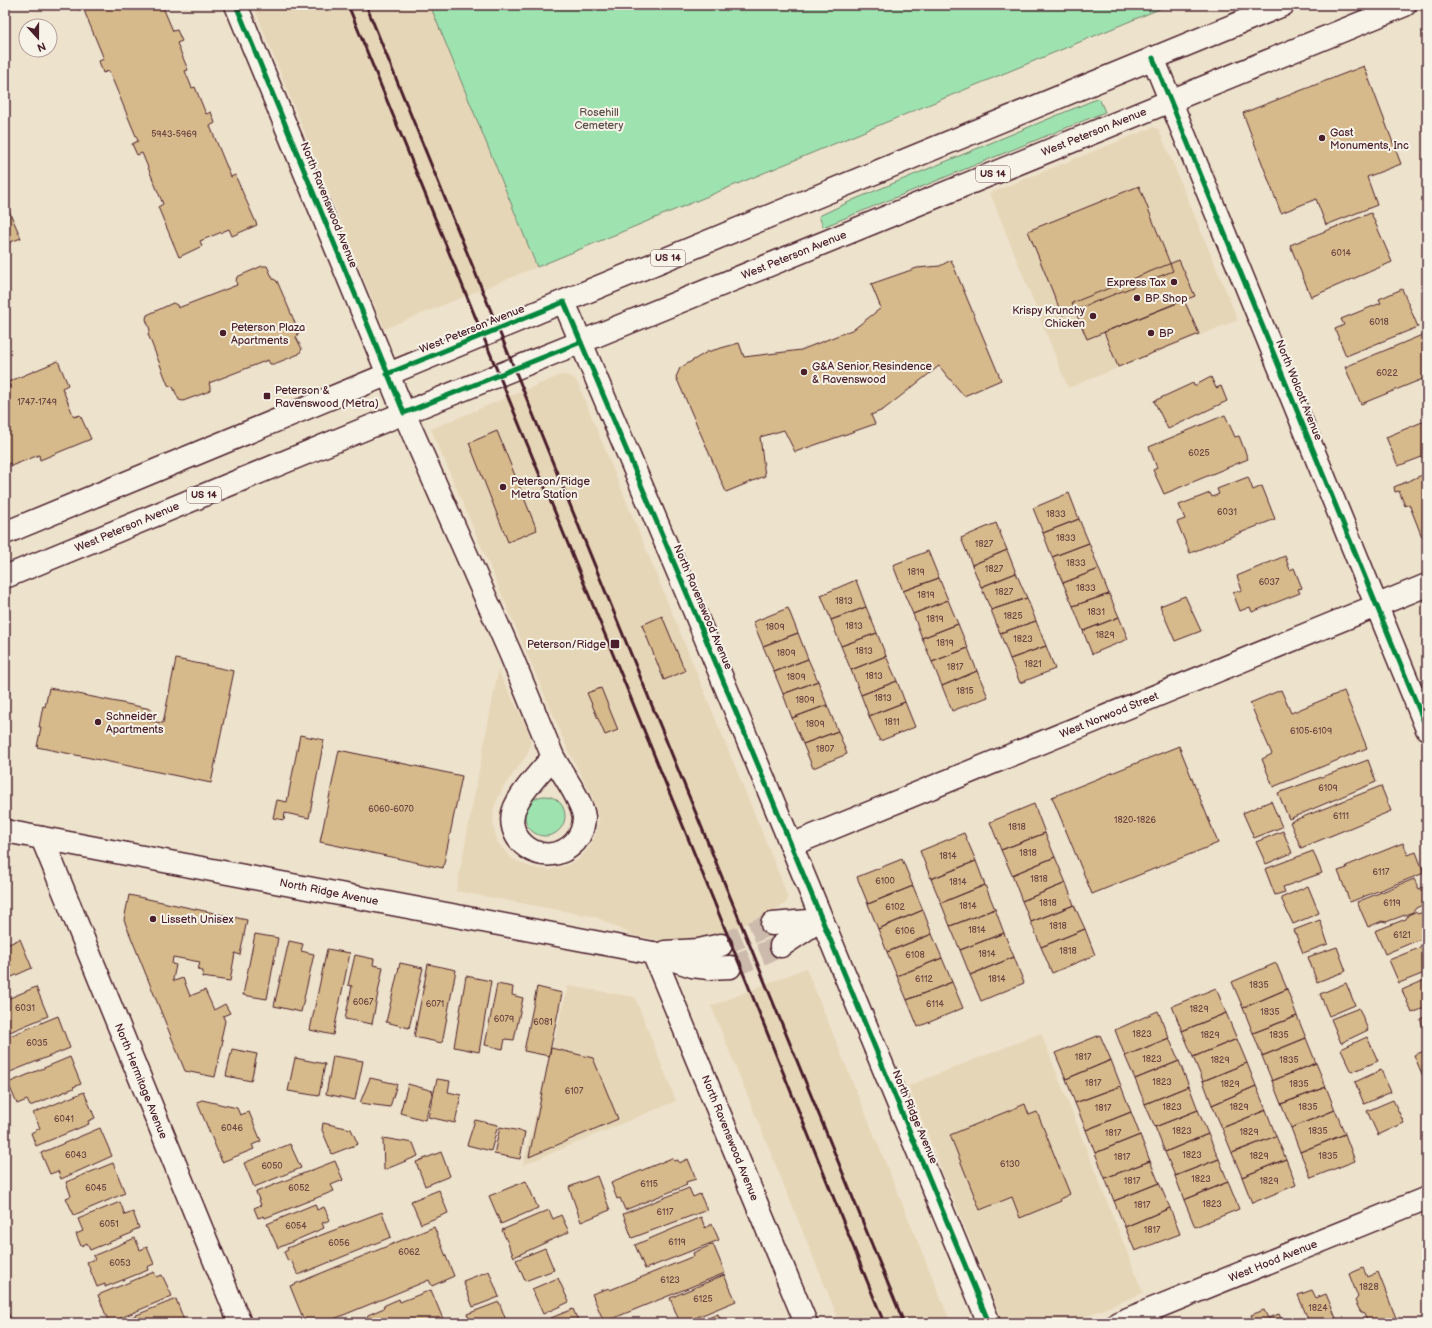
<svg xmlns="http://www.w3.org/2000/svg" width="1432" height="1328" viewBox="0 0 1432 1328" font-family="'Balsamiq Sans',sans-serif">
	<rect width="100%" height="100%" fill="#ede2cc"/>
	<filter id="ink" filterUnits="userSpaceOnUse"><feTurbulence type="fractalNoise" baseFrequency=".025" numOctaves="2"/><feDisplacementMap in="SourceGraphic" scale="8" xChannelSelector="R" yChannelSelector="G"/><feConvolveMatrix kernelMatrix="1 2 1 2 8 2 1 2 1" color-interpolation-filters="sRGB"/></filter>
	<g filter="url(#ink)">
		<!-- built -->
		<path fill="#e6d6b8" d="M253 5H430L537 267 384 329Z
			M1154 127 1159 130 1238 320 1068 388 990 193Z
			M561 375H566L575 379 579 386 782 881 788 898 786 903 765 917 696 942 677 943 634 936 596 917 456 891 498 671 526 725 531 742 527 755 502 789 494 807 493 825 498 843 511 858 530 867 550 870 565 866 578 860 590 846 596 834 599 818 592 796 569 752 431 429Z
			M806 968 951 1323H840L711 1006Z
			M568 986 635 997 676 1101 523 1165Z
			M1041 1033 1143 1293 1070 1323H1003L908 1086Z"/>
		<!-- green -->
		<path fill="#9ee3af" stroke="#74816d" d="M430 5H1169L537 267Z
			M1099 98 1105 112 823 227 819 216 853 200Z
			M525 816a20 20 0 1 1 40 0a20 20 0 1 1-40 0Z"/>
		<!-- building -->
		<path fill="#d6ba8b" stroke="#4a1f2b" d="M77 5H162L173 31 177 30 182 41 177 43 188 70 185 71 192 88 195 87 206 114 211 112 215 123 210 126 231 177 235 175 257 225 232 236 229 229 200 241 202 246 179 257 158 207 163 204 142 153 137 155 132 144 138 141 109 71 103 73 99 61 104 59 83 8 79 10Z
			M1364 66 1401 164 1367 177 1377 205 1326 225 1316 199 1281 213 1243 113Z
			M1139 186 1173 271 1062 315 1028 231Z
			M5 204H6L21 238 5 244Z
			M1371 213 1392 262 1311 297 1290 245Z
			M951 260 1001 380 964 396 939 366 883 410 871 415 875 424 795 452 784 430 760 437 765 476 726 492 676 377 680 368 707 352 739 343 744 357 801 350 854 329 881 308 871 284 917 268 940 266Z
			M1179 260 1195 296 1087 339 1072 303Z
			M262 266H267L273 279 277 281 299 332 296 337 302 349 299 354 274 364H270L268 360 209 383 210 387V391L183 401 179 400 173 387 168 385 148 334 150 330 146 319 147 315 173 303 177 305 178 308 237 285 236 281 237 277Z
			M1402 289 1418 327 1346 356 1335 329 1344 325 1341 319 1381 303 1379 299Z
			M1184 300 1199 334 1118 367 1104 332Z
			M1427 333V383L1425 378 1361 404 1345 367Z
			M58 361 68 385 62 388 74 417 80 415 91 439 40 460 39 455 11 466 10 463 5 465V389L10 387 8 382Z
			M1211 377 1216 388 1221 386 1227 401 1168 429 1154 401 1193 383 1194 386Z
			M1225 415 1235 437 1239 436 1248 459 1164 494 1153 470 1157 468 1149 447Z
			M1427 420V455L1398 466 1386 437Z
			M497 431 537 530 508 542 469 443Z
			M1427 473V535L1422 537 1409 504 1405 506 1399 491 1395 492 1394 487Z
			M1248 477 1253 490 1262 486 1275 519 1190 553 1177 522 1185 519 1179 505 1210 493 1212 497 1219 494 1217 489Z
			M1069 493 1079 519 1043 533 1033 508Z
			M1079 519 1089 543 1052 557 1043 533Z
			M996 523 1007 550 972 565 961 538Z
			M1089 543 1099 569 1063 583 1052 557Z
			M1007 550 1016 573 981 587 972 565Z
			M928 551 939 578 903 591 893 565Z
			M1285 556 1290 570 1294 568 1302 588 1298 589 1300 593 1252 612 1250 607 1240 611 1233 593 1242 590 1237 576Z
			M1099 569 1109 594 1073 606 1063 583Z
			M1016 573 1027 598 991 610 981 587Z
			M939 578 948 600 913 614 903 591Z
			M856 580 866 607 831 620 821 595Z
			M1109 594 1119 617 1083 631 1073 606Z
			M1185 596 1201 631 1175 641 1160 606Z
			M1027 598 1036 621 1000 633 991 610Z
			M948 600 958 624 922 638 913 614Z
			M866 607 877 633 841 646 831 620Z
			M788 608 798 633 763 646 753 622Z
			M662 616 685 671 664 680 642 625Z
			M1119 617 1128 639 1092 654 1083 631Z
			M1036 621 1046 646 1010 659 1000 633Z
			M958 624 968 648 932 662 922 638Z
			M798 633 808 659 774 672 763 646Z
			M877 633 886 656 851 670 841 646Z
			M1046 646 1055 669 1020 683 1010 659Z
			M968 648 977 671 942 686 932 662Z
			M886 656 897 681 861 695 851 670Z
			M176 659 234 671 211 783 37 747 41 727H39L43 706 45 707 49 688 151 709 149 721 163 723Z
			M808 659 818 681 783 694 774 672Z
			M977 671 988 697 952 711 942 686Z
			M818 681 827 705 792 718 783 694Z
			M897 681 905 702 869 716 861 695Z
			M601 688 618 730 605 735 587 693Z
			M1281 690 1291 713 1344 691 1367 748 1273 787 1262 759 1272 754 1250 703Z
			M905 702 915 727 880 741 869 716Z
			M827 705 838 731 803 744 792 718Z
			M838 731 847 754 813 768 803 744Z
			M300 735 324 740 309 818 285 813 284 820 273 818 277 800 287 802Z
			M1179 746 1218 843 1092 894 1052 797Z
			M339 750 462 776 443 868 320 842Z
			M1368 760 1376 782 1289 819 1278 793Z
			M1381 786 1391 811 1301 848 1290 822Z
			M1271 801 1282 827 1254 838 1243 813Z
			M1034 804 1045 833 1001 850 990 822Z
			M1283 831 1292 853 1266 864 1256 842Z
			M964 833 976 861 931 879 920 851Z
			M1045 833 1055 857 1012 875 1001 850Z
			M1403 843 1408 855 1416 852 1424 873 1350 902 1338 871 1347 868 1346 866Z
			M1313 851 1322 873 1283 887 1285 892 1275 895 1265 869Z
			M1055 857 1066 883 1022 901 1012 875Z
			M902 859 913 886 868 904 857 877Z
			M976 861 985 885 941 903 931 879Z
			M1414 879 1419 889 1426 886 1427 903 1416 908 1413 912 1386 922 1382 921 1368 927 1357 902Z
			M1066 883 1074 905 1031 922 1022 901Z
			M985 885 995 909 950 926 941 903Z
			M913 886 923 910 878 929 868 904Z
			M1308 886 1319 913 1293 924 1281 898Z
			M129 895 247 920 240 955 235 953 230 981 202 977 203 971 198 970 200 962 173 957 172 964 176 965 173 979 174 981 183 978 190 996 205 990 214 1010 225 1004 230 1013 223 1016 225 1021 221 1039 223 1040 215 1077 185 1071 124 920Z
			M1074 905 1085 929 1041 947 1031 922Z
			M995 909 1004 933 960 950 950 926Z
			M923 910 932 934 887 952 878 929Z
			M1427 910V939L1422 941 1418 940 1385 954 1375 931 1406 919 1408 915 1415 912 1418 914Z
			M1320 920 1328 944 1303 953 1294 930Z
			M1085 929 1095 955 1052 973 1041 947Z
			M1004 933 1014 957 970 975 960 950Z
			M5 934 9 944 20 939 32 968 5 980Z
			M255 934 278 938 267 999 243 995Z
			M932 934 942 958 897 976 887 952Z
			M289 941 303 944 301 951 314 954 301 1012 274 1006Z
			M1427 942V972L1399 983 1389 960 1419 948 1421 945Z
			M1337 947 1346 971 1317 982 1308 957Z
			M327 949 350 953 333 1035 310 1030Z
			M355 955 374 959 373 965 383 967 372 1024 345 1019 352 986 348 985Z
			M1014 957 1024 983 981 1001 970 975Z
			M942 958 952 982 907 1000 897 976Z
			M400 963 423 968 409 1028 386 1022Z
			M1276 963 1287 989 1243 1008 1232 982Z
			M428 964 456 970 442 1043 414 1037Z
			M466 976 491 981 479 1052 454 1047Z
			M1427 979V1007L1412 1013 1402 990Z
			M952 982 963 1008 918 1027 907 1000Z
			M1346 983 1355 1005 1329 1016 1320 994Z
			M497 984 513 987 512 995 523 998 514 1040 505 1039 503 1049 485 1045Z
			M36 987 48 1016 5 1034V1000Z
			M537 987 562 993 549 1056 524 1051Z
			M1216 988 1226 1013 1182 1031 1172 1006Z
			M1287 989 1297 1016 1253 1033 1243 1008Z
			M1359 1008 1368 1030 1341 1043 1331 1019Z
			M1158 1011 1169 1038 1125 1056 1115 1030Z
			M1226 1013 1237 1039 1193 1057 1182 1031Z
			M58 1016 70 1048 5 1074V1038Z
			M1297 1016 1306 1038 1262 1056 1253 1033Z
			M1427 1016V1036L1420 1019Z
			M1100 1035 1111 1060 1066 1079 1055 1053Z
			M1367 1037 1378 1061 1352 1072 1341 1049Z
			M1169 1038 1179 1061 1135 1079 1125 1056Z
			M1306 1038 1316 1063 1272 1081 1262 1056Z
			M1237 1039 1247 1063 1203 1081 1193 1057Z
			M551 1048 593 1058 618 1119 529 1157Z
			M232 1049 257 1054 251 1081 226 1076Z
			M1427 1050V1080L1425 1081 1414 1055Z
			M333 1056 363 1061 355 1100 326 1094Z
			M70 1057 81 1084 73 1087 74 1088 30 1106 27 1100 17 1104 8 1083Z
			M295 1058 325 1064 319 1096 288 1091Z
			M1111 1060 1121 1086 1075 1103 1066 1079Z
			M1179 1061 1189 1086 1145 1104 1135 1079Z
			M1247 1063 1256 1086 1212 1105 1203 1081Z
			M1316 1063 1326 1087 1281 1104 1272 1081Z
			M1381 1070 1391 1092 1364 1104 1355 1082Z
			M370 1078 397 1084 390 1107 360 1103Z
			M437 1079 450 1081 448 1092 461 1095 455 1123 428 1117Z
			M408 1084 433 1091 425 1120 400 1113Z
			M1121 1086 1131 1112 1086 1130 1075 1103Z
			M1189 1086 1198 1110 1155 1127 1145 1104Z
			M1256 1086 1266 1110 1222 1128 1212 1105Z
			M1326 1087 1335 1110 1291 1128 1281 1104Z
			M84 1092 95 1118 88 1121 89 1124 36 1146 31 1133 40 1128 33 1113Z
			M202 1100 237 1108 240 1115 249 1112 261 1141 252 1145 254 1149 222 1162 197 1102Z
			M1393 1100 1404 1123 1378 1135 1367 1111Z
			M1025 1104 1029 1115 1037 1112 1070 1194 1060 1199 1061 1201 1020 1218 1012 1197 980 1210 950 1135Z
			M1198 1110 1208 1134 1165 1152 1155 1127Z
			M1266 1110 1276 1136 1232 1153 1222 1128Z
			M1335 1110 1345 1134 1300 1152 1291 1128Z
			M1131 1112 1140 1135 1095 1153 1086 1130Z
			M475 1120 498 1125 491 1151 467 1145Z
			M323 1123 351 1129 358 1144 332 1154 322 1130Z
			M500 1127 525 1132 520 1159 494 1154Z
			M100 1128 112 1156 61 1179 58 1171 50 1174 41 1153Z
			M1208 1134 1219 1159 1175 1176 1165 1152Z
			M1345 1134 1355 1161 1311 1178 1300 1152Z
			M1140 1135 1150 1161 1105 1178 1095 1153Z
			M1276 1136 1286 1159 1242 1177 1232 1153Z
			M383 1138 413 1143 418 1156 384 1170Z
			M290 1144 301 1168 254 1187 244 1163Z
			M441 1152 450 1176 425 1186 416 1162Z
			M672 1158 674 1161 678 1160 679 1163 688 1159 696 1179 686 1182 687 1185 625 1210 620 1198 617 1199 611 1183Z
			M1219 1159 1228 1182 1184 1200 1175 1176Z
			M1286 1159 1296 1185 1252 1203 1242 1177Z
			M335 1161 343 1180 331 1185 334 1191 265 1218 264 1216 258 1218 254 1208 261 1205 256 1192Z
			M1150 1161 1159 1183 1114 1201 1105 1178Z
			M113 1163 125 1193 74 1215 66 1198 71 1196 66 1182Z
			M597 1176 610 1210 581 1222 569 1187Z
			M526 1181 538 1208 501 1224 489 1196Z
			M1228 1182 1239 1209 1195 1227 1184 1200Z
			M1159 1183 1170 1208 1125 1227 1114 1201Z
			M689 1188 693 1197 700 1194 707 1210 632 1238 623 1214Z
			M439 1190 448 1213 421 1224 411 1201Z
			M120 1202 125 1215 133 1212 139 1228 132 1231V1233L90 1250 87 1243 81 1246 76 1234 83 1231 78 1219Z
			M315 1204 317 1210 324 1207 330 1220 322 1223 324 1228 278 1248 267 1224Z
			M1170 1208 1180 1234 1135 1251 1125 1227Z
			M549 1210 553 1219 561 1215 569 1232 514 1257 502 1230Z
			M382 1212 391 1237 298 1275 291 1260 288 1261 284 1252 288 1250 287 1248Z
			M701 1217 705 1228 712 1224 719 1240 645 1269 635 1245Z
			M434 1227 454 1276 432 1286 429 1280 324 1323H305L290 1286Z
			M135 1238 140 1250 147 1247 154 1264 147 1267 148 1270 105 1287V1284L97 1287 87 1262 95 1259 93 1256Z
			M713 1244 725 1273 604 1322 592 1294 609 1288 610 1290 694 1256 693 1253Z
			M545 1248 554 1270 525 1281 516 1260Z
			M1363 1268 1367 1277 1378 1272 1398 1323H1368L1364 1314 1360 1311 1355 1301 1358 1297 1349 1274Z
			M489 1271 499 1297 473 1307 463 1281Z
			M154 1272 157 1277 162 1275 172 1296 109 1323 98 1295Z
			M724 1275 736 1301 683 1323H680L670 1298Z
			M558 1278 569 1302 543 1314 532 1289Z
			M431 1290 443 1319 434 1323H366L365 1321 368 1315 384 1308 383 1306 399 1299 400 1302Z
			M1312 1290 1316 1298 1326 1294 1338 1323H1305L1308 1319 1298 1295Z
			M176 1299 185 1323H131L129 1318Z
			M499 1302 507 1323H471L467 1314Z
			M5 1304 12 1323H5Z
			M573 1309 579 1323H548L546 1320Z
			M1264 1310 1268 1318 1279 1314 1283 1323H1254L1251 1315Z
			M718 1314 722 1323H696Z"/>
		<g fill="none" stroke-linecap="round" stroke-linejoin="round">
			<!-- secondary-tunnel -->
			<path stroke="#ccbbac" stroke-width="22" stroke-dasharray="22 11" stroke-linecap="butt" d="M721 945 772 924
				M730 967 781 946"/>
			<defs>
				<path id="street" d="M1153 58 1427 729
					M404 413 511 655 553 757
					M553 757C561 772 582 800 584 817 584 826 581 835 575 842 545 874 497 838 517 803 524 789 542 770 553 757Z
					M42 838 240 1323
					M791 845 1427 585
					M653 953 806 1323
					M1118 1323 1427 1198"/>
				<path id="secondary" d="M236 5 404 413
					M564 302 693 608 989 1323
					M5 831 653 953 692 966 709 968 730 967
					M772 924 821 920
					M781 946 820 920
					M665 952 699 950 721 945"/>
				<path id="primary" d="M5 533 772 215 1283 5
					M5 577 367 428 581 342 1405 5"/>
			</defs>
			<!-- street casing -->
			<use href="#street" stroke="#4a1f2b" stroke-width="25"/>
			<!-- secondary casing -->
			<use href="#secondary" stroke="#4a1f2b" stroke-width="25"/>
			<!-- primary casing -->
			<use href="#primary" stroke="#4a1f2b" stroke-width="25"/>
			<!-- street -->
			<use href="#street" stroke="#f7f3e8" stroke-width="22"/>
			<!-- secondary -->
			<use href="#secondary" stroke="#f7f3e8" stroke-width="22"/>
			<!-- primary -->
			<use href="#primary" stroke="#f7f3e8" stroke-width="22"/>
			<!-- rail -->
			<path stroke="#4a1f2b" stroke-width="3" d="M348 5 750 990 884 1323
				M366 5 904 1323"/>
			<defs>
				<path id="cycleway" d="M236 5 404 413 581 342
					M1153 58 1427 729
					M387 374 564 302 693 608 989 1323"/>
			</defs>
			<!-- cycleway casing -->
			<use href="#cycleway" stroke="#f7f3e8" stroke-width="8"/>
			<!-- cycleway -->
			<use href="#cycleway" stroke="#00873e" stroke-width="5"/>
		</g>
	</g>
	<!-- markers -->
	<g fill="#4a1f2b" stroke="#f7f3e8" stroke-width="1.5">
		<circle cx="1322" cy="138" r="4"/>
		<circle cx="1174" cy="282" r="4"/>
		<circle cx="1137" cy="298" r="4"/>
		<circle cx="1093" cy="316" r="4"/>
		<circle cx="223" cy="333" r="4"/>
		<circle cx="1151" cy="333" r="4"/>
		<circle cx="804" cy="372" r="4"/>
		<rect x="263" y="392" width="8" height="8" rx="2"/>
		<circle cx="503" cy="487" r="4"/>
		<rect x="610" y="639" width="10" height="10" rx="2"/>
		<circle cx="98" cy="722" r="4"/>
		<circle cx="153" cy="919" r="4"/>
	</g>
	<g text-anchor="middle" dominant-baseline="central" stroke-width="4" stroke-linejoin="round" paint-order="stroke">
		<!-- number labels -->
		<g font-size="9" fill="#6d4643">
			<text x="174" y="134">5943-5969</text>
			<text x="1341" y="253">6014</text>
			<text x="1379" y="322">6018</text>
			<text x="1387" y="373">6022</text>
			<text x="37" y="402">1747-1749</text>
			<text x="1199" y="453">6025</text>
			<text x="1227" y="512">6031</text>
			<text x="1056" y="514">1833</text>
			<text x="1066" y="538">1833</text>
			<text x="984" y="544">1827</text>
			<text x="1076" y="563">1833</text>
			<text x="994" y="569">1827</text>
			<text x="916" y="572">1819</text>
			<text x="1269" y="582">6037</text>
			<text x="1086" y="588">1833</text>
			<text x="1004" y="592">1827</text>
			<text x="926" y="595">1819</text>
			<text x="844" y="601">1813</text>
			<text x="1096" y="612">1831</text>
			<text x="1013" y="616">1825</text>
			<text x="935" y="619">1819</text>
			<text x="854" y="626">1813</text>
			<text x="775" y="627">1809</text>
			<text x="1105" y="635">1829</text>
			<text x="1023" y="639">1823</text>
			<text x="945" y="643">1819</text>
			<text x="864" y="651">1813</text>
			<text x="786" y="653">1809</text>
			<text x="1033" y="664">1821</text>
			<text x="955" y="667">1817</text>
			<text x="874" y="676">1813</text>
			<text x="796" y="677">1809</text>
			<text x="965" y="691">1815</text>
			<text x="883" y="698">1813</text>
			<text x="805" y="700">1809</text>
			<text x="892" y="722">1811</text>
			<text x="815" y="724">1809</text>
			<text x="1311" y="731">6105-6109</text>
			<text x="825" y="749">1807</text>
			<text x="1328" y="788">6109</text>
			<text x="391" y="809">6060-6070</text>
			<text x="1341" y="816">6111</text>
			<text x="1135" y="820">1820-1826</text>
			<text x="1017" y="827">1818</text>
			<text x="1028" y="853">1818</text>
			<text x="948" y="856">1814</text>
			<text x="1381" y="872">6117</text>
			<text x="1039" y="879">1818</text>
			<text x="885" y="881">6100</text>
			<text x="958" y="882">1814</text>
			<text x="1048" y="903">1818</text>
			<text x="1392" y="903">6119</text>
			<text x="968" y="906">1814</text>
			<text x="895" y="907">6102</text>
			<text x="1058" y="926">1818</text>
			<text x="977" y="930">1814</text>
			<text x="905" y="931">6106</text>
			<text x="1402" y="935">6121</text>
			<text x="1068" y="951">1818</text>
			<text x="987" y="954">1814</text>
			<text x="915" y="955">6108</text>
			<text x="924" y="979">6112</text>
			<text x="997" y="979">1814</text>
			<text x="1259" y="985">1835</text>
			<text x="363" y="1002">6067</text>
			<text x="435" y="1004">6071</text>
			<text x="935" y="1004">6114</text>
			<text x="25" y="1008">6031</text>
			<text x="1199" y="1009">1829</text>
			<text x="1270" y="1012">1835</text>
			<text x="504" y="1019">6079</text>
			<text x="543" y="1022">6081</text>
			<text x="1142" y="1034">1823</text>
			<text x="1210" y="1035">1829</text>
			<text x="1279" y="1035">1835</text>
			<text x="37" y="1043">6035</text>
			<text x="1083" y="1057">1817</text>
			<text x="1152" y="1059">1823</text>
			<text x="1220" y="1060">1829</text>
			<text x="1289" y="1060">1835</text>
			<text x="1162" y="1082">1823</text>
			<text x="1093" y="1083">1817</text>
			<text x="1230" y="1084">1829</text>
			<text x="1299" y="1084">1835</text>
			<text x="574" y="1091">6107</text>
			<text x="1172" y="1107">1823</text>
			<text x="1239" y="1107">1829</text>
			<text x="1308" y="1107">1835</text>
			<text x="1103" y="1108">1817</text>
			<text x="64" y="1119">6041</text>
			<text x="232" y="1128">6046</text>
			<text x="1182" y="1131">1823</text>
			<text x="1318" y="1131">1835</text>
			<text x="1249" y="1132">1829</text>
			<text x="1113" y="1133">1817</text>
			<text x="76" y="1155">6043</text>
			<text x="1192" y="1155">1823</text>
			<text x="1259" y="1156">1829</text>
			<text x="1328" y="1156">1835</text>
			<text x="1122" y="1157">1817</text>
			<text x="1010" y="1164">6130</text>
			<text x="272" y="1166">6050</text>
			<text x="1201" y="1179">1823</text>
			<text x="1132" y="1181">1817</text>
			<text x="1269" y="1181">1829</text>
			<text x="649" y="1184">6115</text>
			<text x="96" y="1188">6045</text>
			<text x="299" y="1188">6052</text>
			<text x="1212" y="1204">1823</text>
			<text x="1142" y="1205">1817</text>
			<text x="665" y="1212">6117</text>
			<text x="109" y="1224">6051</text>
			<text x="296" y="1226">6054</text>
			<text x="1152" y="1230">1817</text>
			<text x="677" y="1242">6119</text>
			<text x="339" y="1243">6056</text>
			<text x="409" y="1252">6062</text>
			<text x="120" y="1263">6053</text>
			<text x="670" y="1280">6123</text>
			<text x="1369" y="1287">1828</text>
			<text x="703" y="1299">6125</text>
			<text x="1318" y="1308">1824</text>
		</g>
		<!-- shield labels -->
		<g fill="#f7f3e8" stroke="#7e5f64" stroke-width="1">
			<rect x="976" y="166" width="34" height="16" rx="3"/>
			<rect x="651" y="250" width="34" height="16" rx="3"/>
			<rect x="187" y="487" width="34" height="16" rx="3"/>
		</g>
		<g font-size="10" font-weight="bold" fill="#4a1f2b">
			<text x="993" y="174">US 14</text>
			<text x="668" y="258">US 14</text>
			<text x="204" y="495">US 14</text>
		</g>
		<!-- park labels -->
		<g font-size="11" fill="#5f504c" stroke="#f7f3e8">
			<text x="599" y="112">Rosehill<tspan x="599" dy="13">Cemetery</tspan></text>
		</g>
		<!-- street labels -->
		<g font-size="11" fill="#4a1f2b" stroke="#f7f3e8">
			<text transform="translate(1094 132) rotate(-22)">West Peterson Avenue</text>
			<text transform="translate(329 205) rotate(68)">North Ravenswood Avenue</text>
			<text transform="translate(794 255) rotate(-22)">West Peterson Avenue</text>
			<text transform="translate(472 329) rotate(-22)">West Peterson Avenue</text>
			<text transform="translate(1299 390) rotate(68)">North Wolcott Avenue</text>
			<text transform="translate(127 527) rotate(-23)">West Peterson Avenue</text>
			<text transform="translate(703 607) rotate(67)">North Ravenswood Avenue</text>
			<text transform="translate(1109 715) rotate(-22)">West Norwood Street</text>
			<text transform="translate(329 892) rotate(11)">North Ridge Avenue</text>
			<text transform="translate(141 1081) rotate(68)">North Hermitage Avenue</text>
			<text transform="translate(915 1117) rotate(67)">North Ridge Avenue</text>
			<text transform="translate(730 1138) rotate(68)">North Ravenswood Avenue</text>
			<text transform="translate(1273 1261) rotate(-22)">West Hood Avenue</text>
		</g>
		<!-- poi labels -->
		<g font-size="11" fill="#4a1f2b" stroke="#f7f3e8" text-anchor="start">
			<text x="1330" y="132">Gast<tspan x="1330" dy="13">Monuments, Inc</tspan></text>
			<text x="1166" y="282" text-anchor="end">Express Tax</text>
			<text x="1145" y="298">BP Shop</text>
			<text x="1085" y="310" text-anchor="end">Krispy Krunchy<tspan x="1085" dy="13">Chicken</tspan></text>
			<text x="231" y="327">Peterson Plaza<tspan x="231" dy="13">Apartments</tspan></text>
			<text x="1159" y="333">BP</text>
			<text x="812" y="366">G&amp;A Senior Resindence<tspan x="812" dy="13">&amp; Ravenswood</tspan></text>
			<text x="275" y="390">Peterson &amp;<tspan x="275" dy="13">Ravenswood (Metra)</tspan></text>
			<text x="511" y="481">Peterson/Ridge<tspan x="511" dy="13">Metra Station</tspan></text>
			<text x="606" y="644" text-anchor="end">Peterson/Ridge</text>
			<text x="106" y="716">Schneider<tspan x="106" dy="13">Apartments</tspan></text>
			<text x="161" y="919">Lisseth Unisex</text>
		</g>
	</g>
	<!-- margin -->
	<rect width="1432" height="1328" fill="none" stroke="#f7f3e8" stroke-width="20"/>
	<rect x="10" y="10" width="1412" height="1308" fill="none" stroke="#4a1f2b" stroke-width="1.5" filter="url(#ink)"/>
	<!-- north arrow -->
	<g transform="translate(38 38) rotate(159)"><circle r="19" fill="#f7f3e8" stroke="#b29e9c"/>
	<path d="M0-3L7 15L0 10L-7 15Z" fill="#4a1f2b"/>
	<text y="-6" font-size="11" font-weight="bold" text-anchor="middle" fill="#4a1f2b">N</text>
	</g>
</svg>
